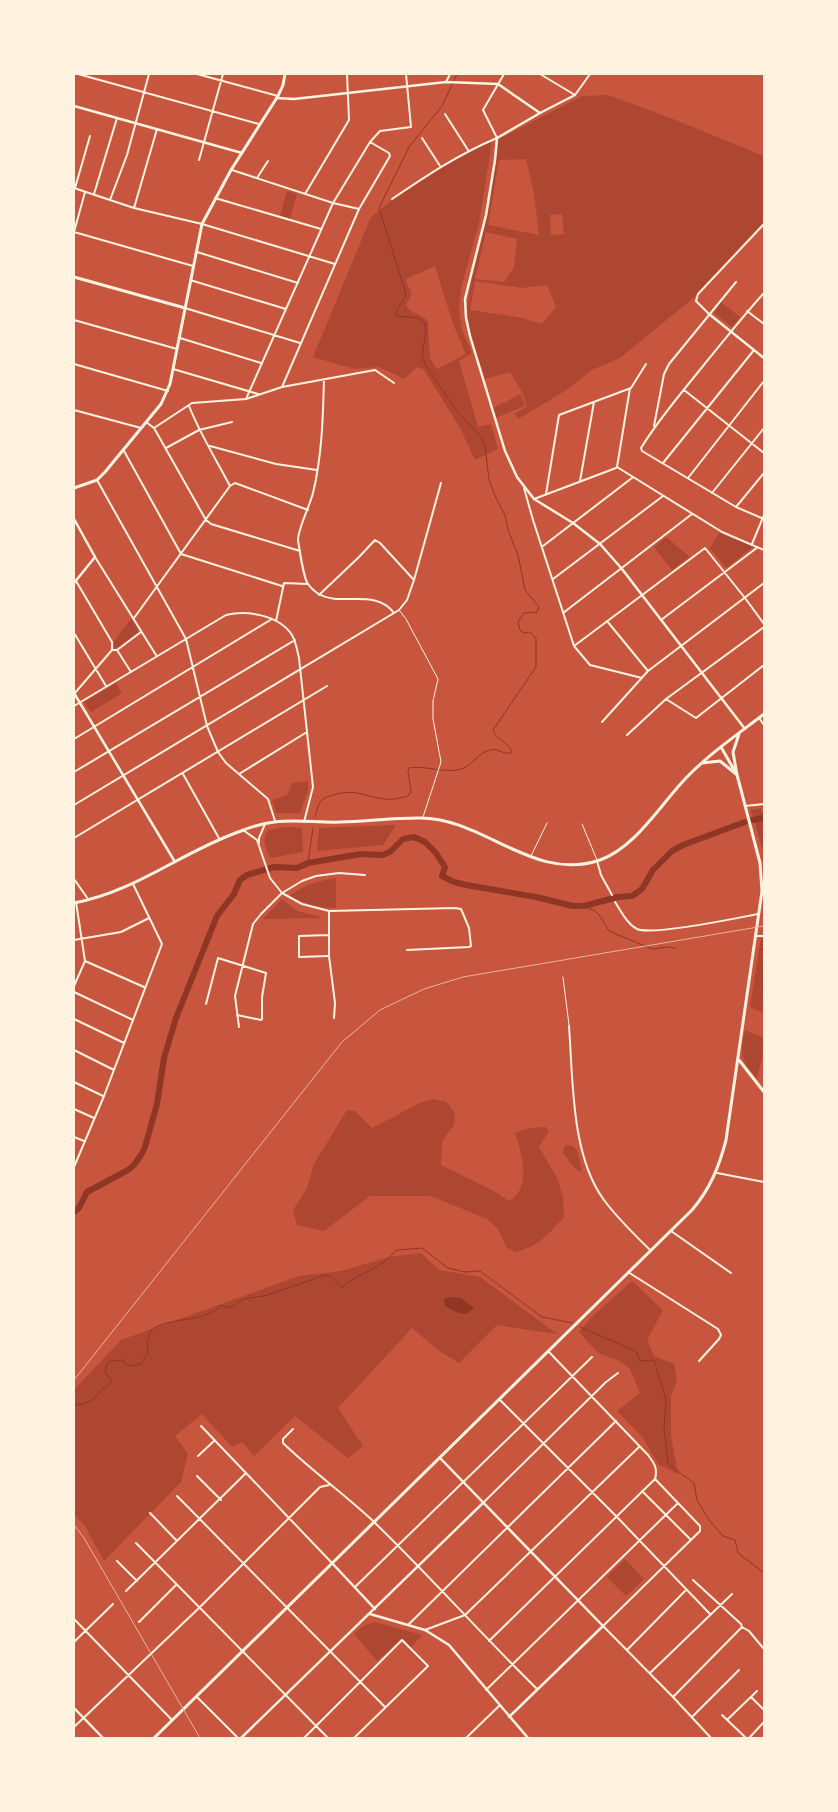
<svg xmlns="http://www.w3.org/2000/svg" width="838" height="1812" viewBox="0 0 838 1812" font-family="'Exo 2',sans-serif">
	<rect width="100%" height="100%" fill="#c8553d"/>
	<!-- green -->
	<path fill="#ae4732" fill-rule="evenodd" d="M608 95 673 119 764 156V221L692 299 620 358 592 370 565 391 518 419 515 413 527 407 522 392 510 372 485 379 470 335 467 309 471 282 488 214 499 139 582 96ZM526 159 534 193 539 235 488 225 499 160ZM562 214 564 234 551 235 550 215ZM486 232 517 239 514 267 504 282 475 279ZM475 281 521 288 547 285 556 307 542 324 518 317 470 310Z
		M490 142H492L479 223 461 288 459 310 462 330 472 353 459 361 478 427 491 424 498 449 475 460 460 428 424 370 417 367 404 379 379 367 354 369 313 357 371 217C406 187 449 162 490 142ZM435 266 453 324 466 354 437 369 430 358 428 322C422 313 411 315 406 305L412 293 407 284 406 279Z
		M287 191 297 194 290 218 280 216Z
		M721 302 740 317 732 327 714 313Z
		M521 394 525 406 495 418 493 408Z
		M719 533 753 546V547L726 568 710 548Z
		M666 537 690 557 672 570 654 547Z
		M131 619 137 627 138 632 119 647 114 648V641Z
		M116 683 122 693 91 712 84 702Z
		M308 781V791L300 813H276L272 800 287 795 292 783Z
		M761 808V812L764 813V854L751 810Z
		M396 825 383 845 317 851 319 828Z
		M286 827 302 828 303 852 270 858C265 845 261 841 269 830Z
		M336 878V908C319 908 305 904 289 896 305 885 318 881 336 878Z
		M282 899 297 911 324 918 263 919Z
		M761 938H764V1013L750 1007Z
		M745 1030 764 1038V1051L757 1078C740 1061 740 1052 745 1030Z
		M433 1099 445 1101 450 1106 455 1114 454 1125 442 1141 441 1165 492 1190 509 1201C532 1188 522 1154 515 1133L529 1128 546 1127 549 1131 539 1147 557 1178 563 1197 564 1217C548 1234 539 1247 515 1252L506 1247 498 1229 487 1219 431 1196H370L324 1231 297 1225 293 1210 307 1188 314 1164 347 1110 355 1111 372 1128 420 1103Z
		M567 1145H571L577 1150 582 1171 580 1172 575 1169 563 1153 564 1147Z
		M421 1253 439 1270 480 1277 557 1334 497 1325 459 1363 439 1351 412 1328 338 1408 363 1446 348 1458 295 1416 254 1456 242 1442 232 1447 202 1414 175 1436 188 1454 181 1482 104 1561 85 1526 74 1514V1390L121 1340 299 1276 341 1271 389 1257Z
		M632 1281 663 1310 647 1340 654 1356 674 1364 677 1381 671 1396V1436L678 1474 658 1464 643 1438 617 1411 640 1393 630 1369 620 1361 598 1353 579 1332 593 1316Z
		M625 1559 644 1579 626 1596 607 1577Z
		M375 1622 422 1635 411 1647 402 1638 377 1661 354 1634 363 1626Z"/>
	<!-- water -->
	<path fill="#8f3625" d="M448 1297 461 1298 474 1308C465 1319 456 1312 445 1306L444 1299Z"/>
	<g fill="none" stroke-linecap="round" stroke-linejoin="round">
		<!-- stream -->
		<path stroke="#8f3625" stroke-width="1" d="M315 817C319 800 321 798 337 794 357 789 366 797 384 799 392 800 401 798 408 796L411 792 408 771 409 768C426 765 445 774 461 769 472 766 478 753 490 750 499 747 504 757 512 752 509 742 496 740 493 730L536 667V638L530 632 524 633 520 630 518 622 524 613 537 612 539 607 525 590 518 555 508 530 505 515 496 498 489 480 485 446 482 438 455 409 426 366 422 356 426 330 425 323 418 318 396 316C396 306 404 303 406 294L379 208 409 147 442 106 457 74
			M308 863 313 828
			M584 906 595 911 600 916 609 931 616 934 652 949 669 947 675 948
			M760 949 764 950
			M580 1327 636 1351 640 1361 654 1360 666 1400 664 1428 668 1464 694 1483 697 1500 709 1520 723 1536 735 1540 738 1553 764 1573
			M74 1405 83 1404 94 1399 102 1389 107 1387 112 1381 105 1372 107 1364 111 1361 123 1360 125 1364 131 1366 141 1364 148 1353 147 1342 151 1330C154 1328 158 1326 161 1325 178 1318 210 1320 221 1305L229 1308 244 1299 268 1295 322 1276C332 1274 335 1280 341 1287L345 1286 348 1282 383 1263 397 1250 422 1248 448 1268 465 1272 480 1271 542 1317 573 1323"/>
		<!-- river -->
		<path stroke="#8f3625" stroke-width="6" d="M752 820 764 818
			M74 1212 79 1208 87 1192 128 1170 134 1165 141 1155 145 1147 157 1104 164 1058 176 1018 217 916 234 894 240 880 247 875 274 867 297 868 308 863 361 854 382 855 390 852 403 839 414 837 425 842 436 853 445 867 442 876 454 882 466 885 536 897 573 906H584L618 897 632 896 642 889 653 870 672 851 683 845 745 822"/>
		<!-- service -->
		<path stroke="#fff3e0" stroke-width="1" d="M399 610 406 619 438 679 433 701V719L441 762 423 817
			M582 824 597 860
			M531 856 547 823
			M563 977 569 1025"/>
		<!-- minor -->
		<path stroke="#fff3e0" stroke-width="2" d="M78 74 259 124
			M197 74 278 96
			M540 74 575 95
			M74 76V74
			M446 82 450 74
			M540 113 575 95 590 74
			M445 114 468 150
			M422 138 440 166
			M199 160 223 74
			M232 170 333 203 359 209
			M257 178 268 161
			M74 188 134 208 202 224 335 264
			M75 188 90 136
			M85 192 74 232 193 266
			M94 194 117 118
			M305 194 349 120 347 74
			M215 198 321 229
			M392 199C426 176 459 154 497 138L483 110 504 74
			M110 200 127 155 149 74
			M134 208 157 129
			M197 252 298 283
			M190 280 286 309
			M764 293C744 315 726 338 707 361 684 390 660 417 641 448L642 451 736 507 764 519
			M185 308 300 343
			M747 311 764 324
			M709 314 696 301 698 294 764 224
			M74 320 177 349
			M180 338 261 363
			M74 364 168 391
			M173 369 258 394
			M324 379C323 417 322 456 313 493 310 505 298 529 298 540 299 547 304 579 308 584 310 587 316 593 319 594 340 607 376 588 394 613
			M282 387 359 209 390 156 389 153 370 142
			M684 390 764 453
			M246 399 333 203 370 142 380 131 411 127 406 74
			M189 406C200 434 216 459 230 486
			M74 410 141 428
			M146 422 154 428 206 520 211 524 300 551
			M654 426 664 374 669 364 736 282
			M154 428 192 403 246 399 282 387 375 370 394 383
			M210 446 276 464 317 470
			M166 448 199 430 232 422
			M124 451 181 554 282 586
			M663 463 754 350
			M617 467 722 532 764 550
			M617 467 630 388
			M688 478 764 381
			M97 480 186 639 207 726 218 752 226 763 268 799 275 821
			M580 481 594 402
			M524 488 533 520 574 646 590 665 642 678
			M712 493 764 428
			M546 494 559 415 631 388 646 364
			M534 499 616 468
			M736 507 764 473
			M752 544 764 515
			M543 546 632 478
			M95 557 156 655
			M553 579 663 496
			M76 581 112 642V650H117L131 672
			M319 595 359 557 375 540 380 543 414 580
			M563 613 692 514
			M134 618 230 486 235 483 308 510
			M661 620 758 547
			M276 621 284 583 307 584
			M607 621 648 671
			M74 633 106 686
			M574 646 705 548 745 598 764 624
			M117 650 141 632
			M74 694 112 650
			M666 699 696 718 764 665
			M74 706 226 615C247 610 279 615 292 635 296 642 297 650 299 658L313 787 304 822
			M759 718 764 725
			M602 722 648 671 764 583
			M627 735 666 699 764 627
			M74 739 272 619
			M74 772 295 640
			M183 774 220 840
			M239 774 307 732
			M74 805 399 610 407 600 414 580 441 483
			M745 806 764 804
			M243 830 257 840 270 878 282 893 302 904 329 911 455 908 461 909 469 928 471 946 469 947 407 950
			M74 838 327 686
			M259 843V838L265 824
			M597 861 601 875 612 895
			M74 879 88 899
			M615 902C621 911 627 924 637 929 653 936 737 918 758 914
			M329 911V956L335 1003 334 1018
			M756 936H764
			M74 940 121 932 149 918
			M328 956 299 957V936L329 935
			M85 961 144 987
			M74 986 85 961 76 902
			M74 992 133 1020
			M206 1004 218 958 266 973 262 997V1019L261 1020 237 1015
			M74 1019 124 1043
			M569 1026C573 1079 571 1156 604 1200 617 1218 635 1235 651 1251
			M239 1027 235 996 253 924 261 914 282 893 302 881 316 876 339 873 365 875
			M74 1050 114 1070
			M74 1082 103 1096
			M74 1109 94 1118
			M74 1137 84 1141
			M74 1167 104 1096 162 944 133 884
			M717 1173 764 1182
			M671 1231 731 1273
			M628 1272 718 1329 721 1335 719 1339 699 1361
			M500 1400 616 1516 710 1614
			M201 1426 332 1563
			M293 1429 283 1439V1443C312 1471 343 1493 372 1520 429 1575 481 1634 537 1689
			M198 1456 214 1441
			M197 1476 221 1500
			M655 1479 700 1526V1531L603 1626 673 1697 711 1738
			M642 1491 690 1539
			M177 1496 385 1707
			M483 1503 606 1382 618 1373
			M150 1513 177 1541
			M136 1543 328 1738
			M117 1561 137 1581
			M355 1587 592 1357
			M126 1591 245 1474
			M74 1619 172 1720
			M139 1622 176 1585
			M408 1625 616 1421
			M742 1627 749 1631 764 1649
			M425 1630 465 1615 639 1447
			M489 1641 655 1479C658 1468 654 1463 648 1455L548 1351
			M74 1642 113 1604
			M627 1650 685 1591
			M650 1673 732 1594
			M486 1690 678 1503
			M197 1697 238 1738
			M673 1697 742 1627 741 1624 693 1580
			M751 1697 764 1710
			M722 1715 746 1738
			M692 1717 739 1670
			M727 1720 757 1691
			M74 1727 199 1608 320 1487 329 1485
			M304 1738 402 1640 428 1666 354 1738
			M466 1738 499 1706
			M749 1738 764 1722"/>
		<!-- tertiary -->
		<path stroke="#fff3e0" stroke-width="2.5" d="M276 98 294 99 446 82 498 84 540 113 497 138 495 160 486 215 465 299 466 318 470 336 505 451 517 477 534 499 573 523 600 544 622 569 745 729
			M74 106 242 153
			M709 314 764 358
			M74 519 95 557 74 583
			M74 693 175 862
			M440 1458 603 1626 509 1717
			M332 1563 375 1609
			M370 1614 425 1630 449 1645 528 1738
			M74 1708 103 1738
			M241 1738 483 1503"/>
		<!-- secondary -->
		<path stroke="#fff3e0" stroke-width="3" d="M74 277 185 308
			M74 488 97 480 105 472 161 404 170 384 202 224 231 170 278 96 283 85 285 74
			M739 1060 764 1092
			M154 1738 692 1210C710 1189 719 1167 726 1140L762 891 760 863 740 786 737 775 721 747"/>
		<!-- primary -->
		<path stroke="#fff3e0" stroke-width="3" d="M702 763 720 761 736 774
			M737 775 733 752 739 734
			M74 903C135 892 183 851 241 831 251 827 264 823 275 822 296 819 319 823 341 822 367 821 393 818 419 818 483 817 533 883 600 860 635 848 661 804 686 778 709 754 738 734 764 714"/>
		<!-- rail -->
		<path stroke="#e9b49f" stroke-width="1" d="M74 1380 342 1042 380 1010 424 989 463 977 764 926
			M74 1525 84 1538 200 1738"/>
	</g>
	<!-- border -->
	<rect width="838" height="1812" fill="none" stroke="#fff3e0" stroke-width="150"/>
</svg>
